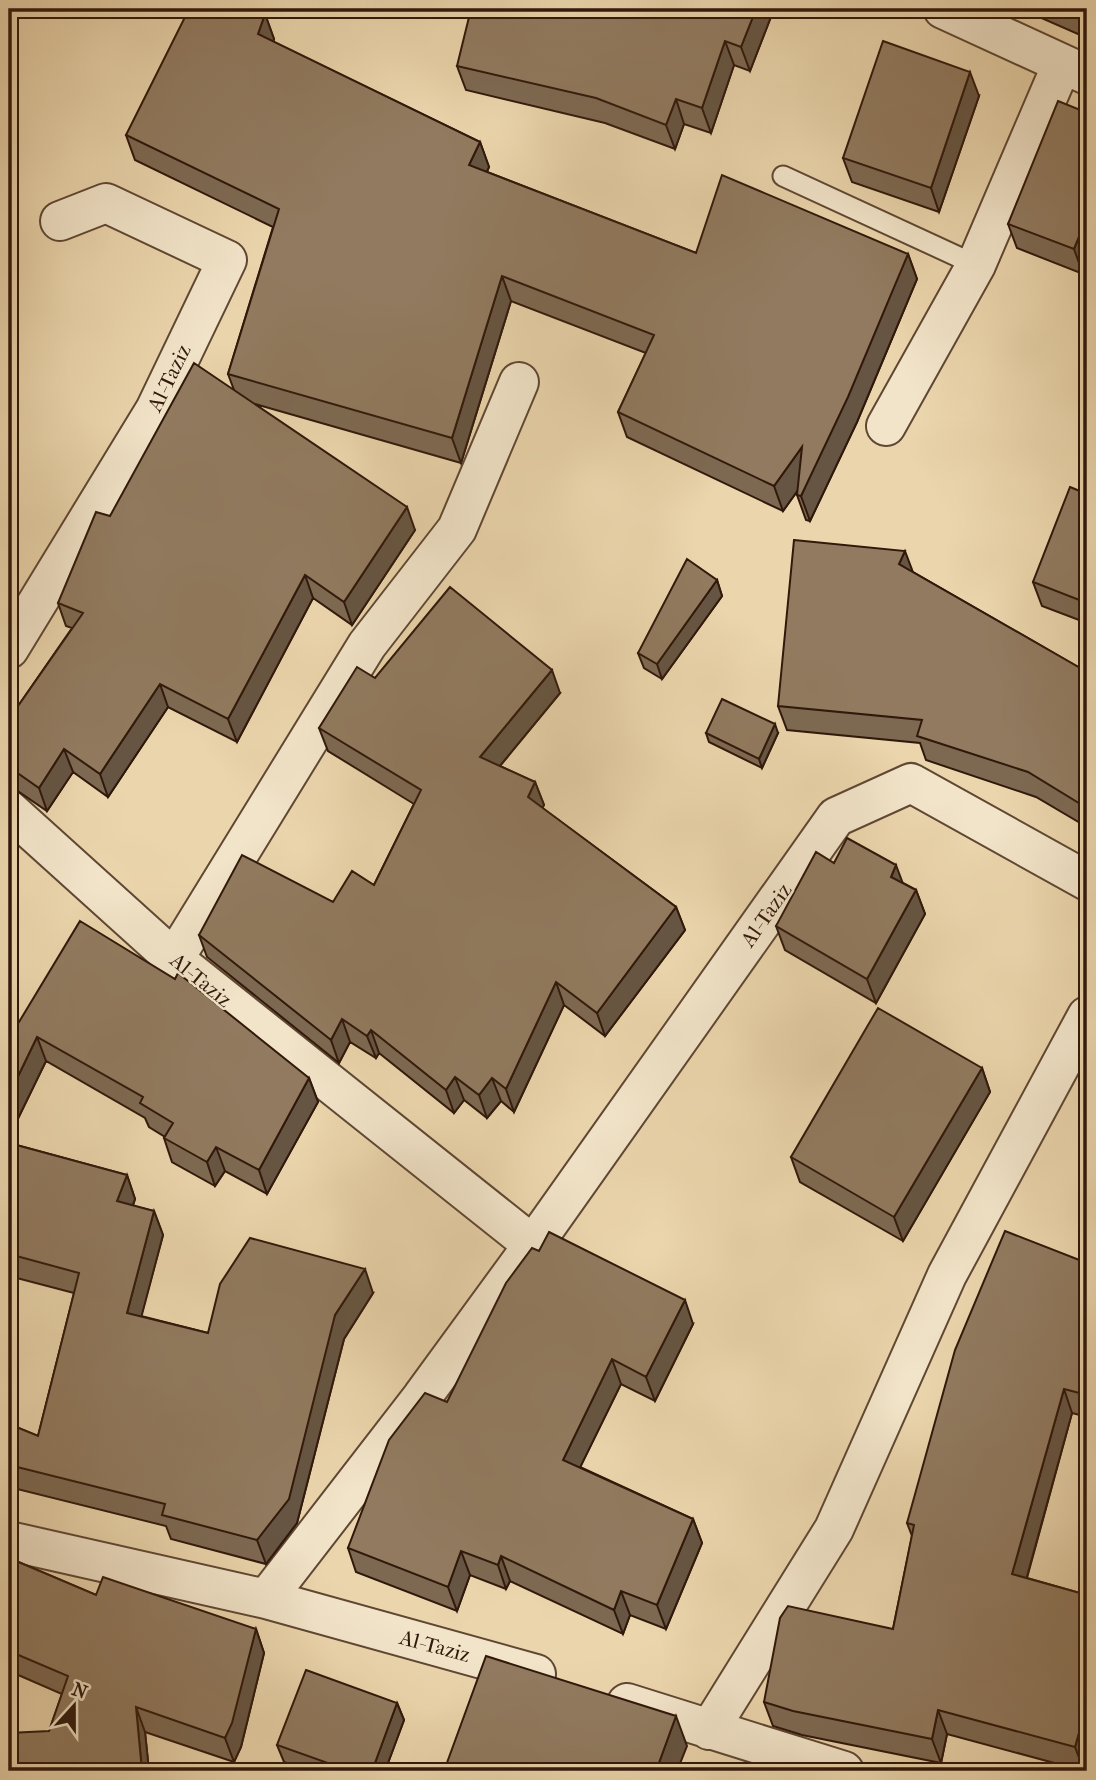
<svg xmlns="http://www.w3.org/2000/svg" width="1096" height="1780" viewBox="0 0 1096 1780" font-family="'IM FELL French Canon',serif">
	<rect width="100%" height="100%" fill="#ebd5ac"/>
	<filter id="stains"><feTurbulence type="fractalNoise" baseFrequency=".00286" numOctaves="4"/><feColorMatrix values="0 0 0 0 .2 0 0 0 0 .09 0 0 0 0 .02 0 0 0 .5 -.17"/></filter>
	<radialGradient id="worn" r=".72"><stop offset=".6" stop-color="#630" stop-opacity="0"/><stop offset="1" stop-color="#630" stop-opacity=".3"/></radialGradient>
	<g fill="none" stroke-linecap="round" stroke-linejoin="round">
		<defs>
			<path id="lane" d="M783 176 976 265"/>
			<path id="street" d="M943 9 1087 75
				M886 426 976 265 1062 64
				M9 649 155 410 227 260 106 203 60 221
				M9 810 174 959 533 1245
				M174 959 367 645 457 529 519 382
				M9 1541 266 1599 536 1674
				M266 1599 422 1397 533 1245 836 817 911 783 1087 881
				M627 1703 844 1771
				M709 1730 834 1529 947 1275 1087 1016"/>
		</defs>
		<!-- lane casing -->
		<use href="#lane" stroke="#5f4733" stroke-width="23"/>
		<!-- street casing -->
		<use href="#street" stroke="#5f4733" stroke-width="42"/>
		<!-- lane -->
		<use href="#lane" stroke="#f2e4c9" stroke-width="19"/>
		<!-- street -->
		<use href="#street" stroke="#f2e4c9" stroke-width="38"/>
	</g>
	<!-- wall -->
	<path fill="#7d6952" stroke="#30180b" stroke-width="2" d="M774 9 750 71 734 65 711 133 684 124 675 149 605 123 466 90 457 66Z
		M1021 9H1087V38Z
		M265 14 274 39 273 42 480 142 489 167 487 172 696 253 908 254 917 279 857 422 810 521 806 520 797 495 798 490 783 511 627 437 618 412 646 353 511 301 461 463 255 404 415 530 352 625 313 598 237 742 168 707 108 797 73 772 47 811 9 785V719L72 628 66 626 58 603 110 516 234 390 228 374 273 227 135 160 126 135Z
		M979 96 939 212 852 182 843 158Z
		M1087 105V263L1083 274 1017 248 1008 224 1085 112Z
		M1087 494V623L1042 606 1033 582Z
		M913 572 1087 672V827L1036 797 926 760 920 743 787 730 778 706Z
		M717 580 722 596 662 679 644 668 638 653Z
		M375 678 560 693 500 766 535 782 544 805 542 808 676 907 685 930 605 1036 564 1005 514 1112 501 1101 487 1118 464 1100 454 1113 379 1053 376 1058 350 1042 339 1063 207 957 199 935 333 902 374 885 414 804 328 751 319 728Z
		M706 733H778L762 768 709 742Z
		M834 863 903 883 916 890 925 914 876 1003 785 950 776 926Z
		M9 1016 19 1022 309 1078 318 1102 267 1194 225 1171 215 1186 172 1162 164 1138 165 1137 149 1127 145 1118 46 1061 9 1137Z
		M982 1068 990 1092 903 1241 800 1182 791 1157Z
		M9 1143 127 1175 135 1199 133 1206 154 1211 163 1235 141 1316 208 1333 373 1293 344 1339 297 1523 266 1564 171 1539 166 1526 9 1487V1424L38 1436 74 1293 9 1276Z
		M1087 1263V1417L1072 1413 1027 1578 1087 1595V1760L1084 1771 947 1734 941 1763 802 1735 773 1726 764 1702 893 1629 912 1536 907 1523Z
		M693 1324 655 1401 621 1384 580 1467 693 1519 702 1543 666 1629 630 1615 623 1634 510 1581 506 1589 470 1575 457 1611 356 1572 348 1548 447 1402Z
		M9 1558 96 1595 256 1629 264 1653 241 1747 234 1762 145 1732 149 1771H9L49 1731 62 1694 9 1671Z
		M397 1703 404 1720 385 1771H309L284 1762 277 1745Z"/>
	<!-- shaded-wall -->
	<path fill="#665542" stroke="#30180b" stroke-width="2" d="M756 9H774L750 71 741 47Z
		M265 14 274 39 267 59 258 34Z
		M725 41 734 65 711 133 702 108Z
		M970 72 979 96 939 212 931 188Z
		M676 99 684 124 675 149 666 125Z
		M480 142 489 167 478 190 469 165Z
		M1087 217V263L1083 274 1074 249Z
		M908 254 917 279 857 422 810 521 801 496Z
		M502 276 511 301 461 463 452 438Z
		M802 447 811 472 783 511 774 486Z
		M407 507 415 530 352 625 344 602Z
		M905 551 914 575 899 564Z
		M305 575 313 598 237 742 228 719Z
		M717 580 722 596 662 679 657 664Z
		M552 670 560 693 489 779 480 757Z
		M160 684 168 707 108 797 100 774Z
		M775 724 778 733 762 768 759 759Z
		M64 749 73 772 47 811 39 788Z
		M535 782 544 805 536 820 528 797Z
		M896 865 905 889 891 877Z
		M916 890 925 914 876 1003 867 979Z
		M676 907 685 930 605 1036 597 1013Z
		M556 982 564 1005 514 1112 506 1089Z
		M342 1019 350 1042 339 1063 331 1040Z
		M371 1030 379 1053 376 1058 367 1036Z
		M37 1037 46 1061 9 1137V1095Z
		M982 1068 990 1092 903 1241 894 1217Z
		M455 1077 464 1100 454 1113 446 1090Z
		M309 1078 318 1102 267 1194 259 1170Z
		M492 1078 501 1101 487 1118 479 1095Z
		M216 1147 225 1171 215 1186 207 1162Z
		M127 1175 135 1199 125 1225 117 1201Z
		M154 1211 163 1235 136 1337 127 1313Z
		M365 1269 373 1293 344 1339 297 1523 266 1564 257 1540 335 1315Z
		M685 1300 693 1324 655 1401 646 1377Z
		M612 1359 621 1384 572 1484 563 1460Z
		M1064 1389 1072 1413 1021 1598 1012 1574Z
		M693 1519 702 1543 666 1629 657 1605Z
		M461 1551 470 1575 457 1611 448 1587Z
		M501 1556 510 1581 506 1589 498 1565Z
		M621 1591 630 1615 623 1634 614 1610Z
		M256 1629 264 1653 241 1747 234 1762 225 1738Z
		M397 1703 404 1720 385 1771H372Z
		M1087 1704V1760L1084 1771 1075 1747Z
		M136 1707 145 1732 149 1771H142Z
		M938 1710 947 1734 941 1763 932 1739Z
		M676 1716 687 1746 677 1771H656Z"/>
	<!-- building -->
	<path fill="#917a5f" stroke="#30180b" stroke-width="2" d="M189 9H254L265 14 258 34 480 142 469 165 696 253 722 175 908 254 848 397 801 496 797 495 802 447 774 486 618 412 654 335 502 276 452 438 228 374 279 209 126 135Z
		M471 9H756L741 47 725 41 702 108 676 99 666 125 596 98 457 66Z
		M1068 9H1087V14L1078 13Z
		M883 41 970 72 931 188 843 158Z
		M1058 101 1085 112 1087 105V217L1074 249 1008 224Z
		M194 363 407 507 344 602 305 575 228 719 160 684 100 774 64 749 39 788 9 767V719L83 613 58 603 96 512 110 516Z
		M1070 487 1087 494V603L1033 582Z
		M794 540 905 551 899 564 1087 672V808L1028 772 917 736 922 720 778 706Z
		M687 559 717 580 657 664 638 653Z
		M450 587 552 670 480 757 535 782 528 797 676 907 597 1013 556 982 506 1089 492 1078 479 1095 455 1077 446 1090 371 1030 367 1036 342 1019 331 1040 199 935 242 855 333 902 352 871 374 885 421 790 319 728 357 667 375 678Z
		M722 699 775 724 759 759 706 733Z
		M847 838 896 865 891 877 916 890 867 979 776 926 816 852 834 863Z
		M80 921 175 979 178 973 309 1078 259 1170 216 1147 207 1162 164 1138 173 1123 140 1103 143 1097 37 1037 9 1095V1016L19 1022Z
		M878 1008 982 1068 894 1217 791 1157Z
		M9 1143 127 1175 117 1201 154 1211 127 1313 208 1333 220 1284 250 1238 365 1269 335 1315 289 1499 257 1540 162 1515 165 1504 9 1465V1424L38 1436 79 1273 9 1254V1192L13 1177 9 1175Z
		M1005 1231 1087 1263V1395L1064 1389 1012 1574 1087 1595V1704L1075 1747 938 1710 932 1739 793 1711 764 1702 780 1618 788 1606 893 1629 914 1525 907 1523 955 1350Z
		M549 1232 685 1300 646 1377 612 1359 563 1460 693 1519 657 1605 621 1591 614 1610 501 1556 498 1565 461 1551 448 1587 348 1548 389 1440 425 1393 447 1402 506 1283 532 1248 539 1251Z
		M9 1558 96 1595 103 1577 256 1629 232 1723 225 1738 136 1707 142 1771H9V1733L49 1731 68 1676 9 1651Z
		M486 1656 676 1716 656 1771H444Z
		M306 1670 397 1703 372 1771H350L277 1745Z"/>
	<g text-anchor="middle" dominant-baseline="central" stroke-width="5" stroke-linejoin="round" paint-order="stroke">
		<!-- street labels -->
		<g font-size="21" fill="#30180b" stroke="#f2e4c9">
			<text transform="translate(169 378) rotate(-64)">Al-Taziz</text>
			<text transform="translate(766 915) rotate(-55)">Al-Taziz</text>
			<text transform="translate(201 980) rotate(39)">Al-Taziz</text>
			<text transform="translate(435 1646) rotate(15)">Al-Taziz</text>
		</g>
	</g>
	<!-- margin -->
	<rect width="1096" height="1780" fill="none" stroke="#ebd5ac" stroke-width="35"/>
	<rect x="10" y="10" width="1075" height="1759" fill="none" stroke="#30180b" stroke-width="3.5"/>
	<rect x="18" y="18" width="1061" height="1745" fill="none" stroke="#30180b" stroke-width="2"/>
	<!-- north arrow -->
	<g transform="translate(74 1706) rotate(21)" stroke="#f2e4c9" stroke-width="5" paint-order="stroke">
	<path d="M0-5L12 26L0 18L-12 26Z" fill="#30180b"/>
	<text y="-10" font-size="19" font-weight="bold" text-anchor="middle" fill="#30180b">N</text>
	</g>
	<rect width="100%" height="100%" filter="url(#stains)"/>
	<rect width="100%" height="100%" fill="url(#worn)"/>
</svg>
